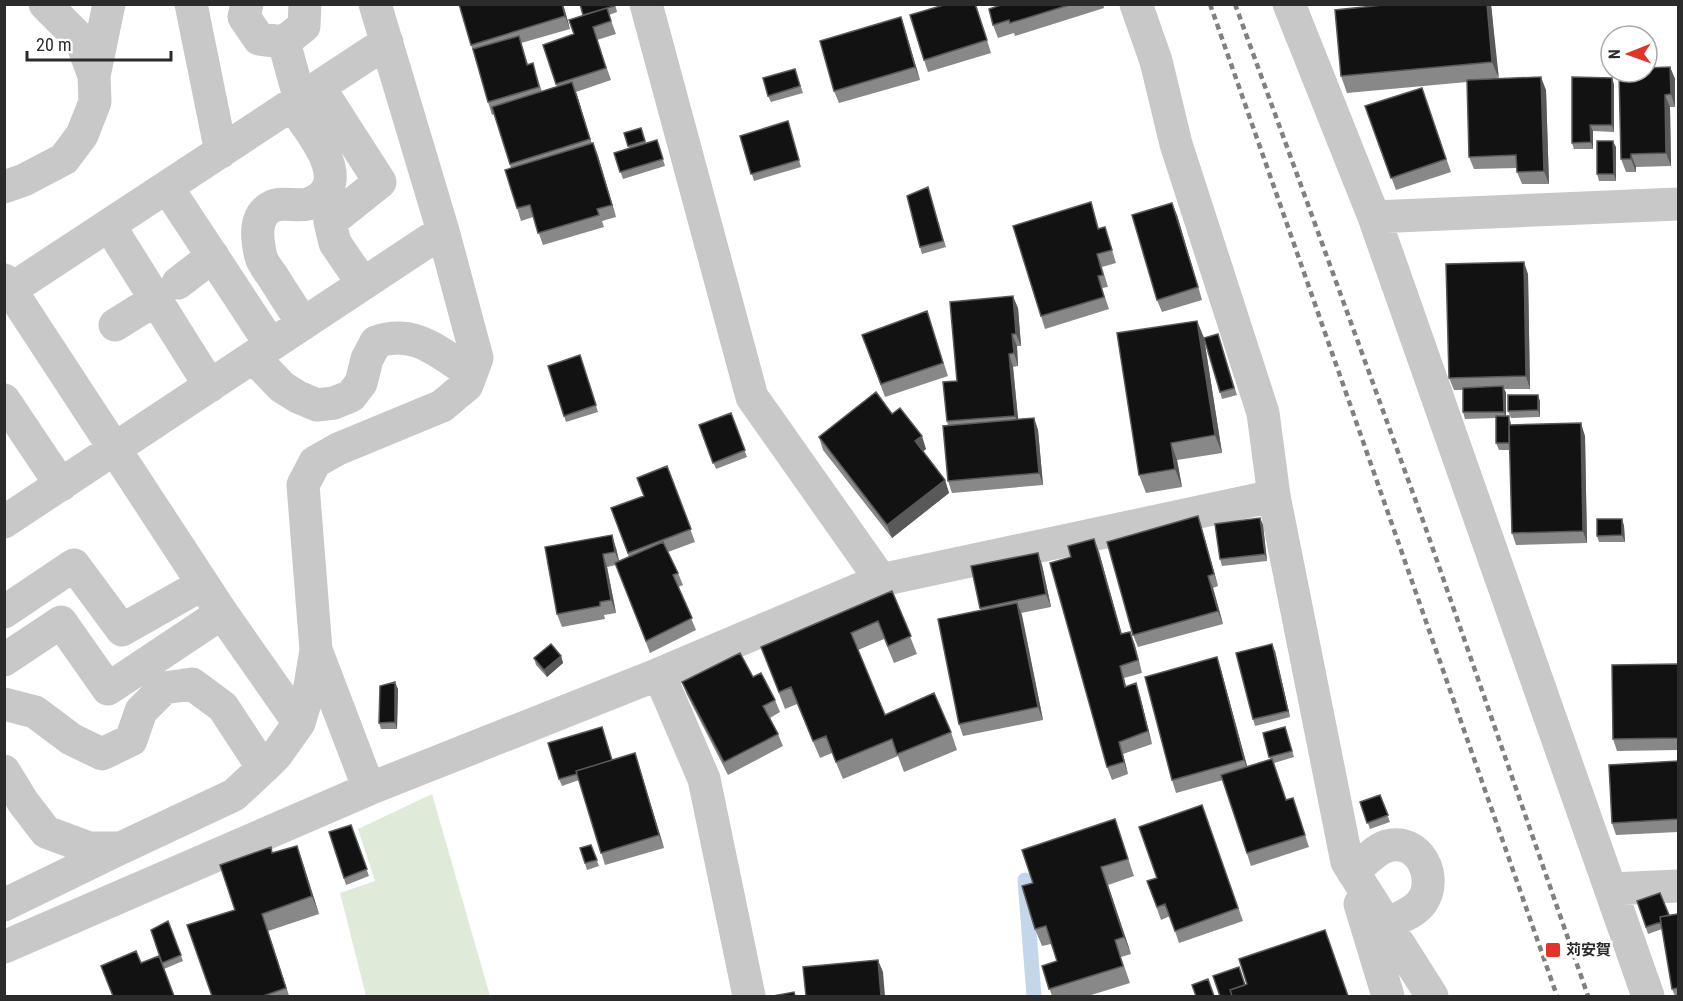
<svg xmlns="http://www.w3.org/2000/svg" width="1683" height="1001" viewBox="0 0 1683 1001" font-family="'Roboto Condensed','Noto Sans JP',sans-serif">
	<rect width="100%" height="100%" fill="#fff"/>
	<!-- green -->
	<path fill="#e0ead8" d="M432 794 490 996H366L340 893 375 881 358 829Z"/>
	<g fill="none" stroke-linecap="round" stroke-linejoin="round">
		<!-- stream -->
		<path stroke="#c4d7ea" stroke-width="15" d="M1025 880 1034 996"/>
		<!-- minor -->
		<path stroke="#c8c8c8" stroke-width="33" d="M191 4 221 152
			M247 4 244 17 259 39 284 42 304 26 305 4
			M646 4 752 397 881 580
			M1136 4 1156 61 1176 144 1263 413 1274 496 1347 862 1432 996
			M1289 4 1374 217 1648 996
			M284 42 300 100
			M94 76 109 4
			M319 87 380 182 330 222 335 243 363 284
			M292 105C309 129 359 186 308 204 296 207 282 201 271 207 253 217 257 240 261 257 263 264 269 271 273 277 283 293 293 308 303 324
			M4 187 24 180 64 159 82 135 95 102 94 76 81 40 45 4
			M167 187 271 345
			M1374 217 1678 204
			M109 225 210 386
			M4 280 222 613 299 723
			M178 283 213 256
			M4 294 387 42
			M115 325 155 300
			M253 357 282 387 298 397 317 405 334 403 351 396 361 383 367 359 376 342C415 328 439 353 471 373
			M4 400 61 485
			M4 522 443 231
			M4 612 74 565 122 630 203 584
			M316 650 369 789
			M4 660 61 622 108 689 222 613
			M659 674 704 779 749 996
			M4 704 35 712 71 739 102 754 131 740 141 711 164 688 192 684 223 707 263 768
			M4 771 23 802 46 832 89 848H121L234 795 263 768 277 754 299 723 310 686 316 650 303 485 315 462 338 449 442 406 467 385 477 358 443 231 375 4
			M1353 872C1363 863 1375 850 1387 846 1419 837 1439 877 1422 902 1414 913 1399 918 1386 924
			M1611 889 1678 886
			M1360 904 1388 996
			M4 905 119 849
			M4 947 369 789 659 674 881 580 1274 496"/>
		<!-- rail -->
		<path stroke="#808080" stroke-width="4.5" stroke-dasharray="6 4.5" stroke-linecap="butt" d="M1210 4 1557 996
			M1235 4 1426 529 1588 996"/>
	</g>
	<!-- wall -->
	<path fill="#888" d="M459 4H563L570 29 521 43 528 64 537 76 542 92 557 87 543 45 574 34 569 20 615 4 617 12 609 15 616 34 597 40 611 80 576 92 592 144 593 143 598 156 616 217 602 221 604 227 543 245 533 217 521 221 517 208 511 168 494 114 492 115 488 102Z
		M976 4 991 53 928 72 924 60Z
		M1103 4 1104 8 1015 36 1014 33 998 38 993 25 1004 5Z
		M1491 4 1498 79 1546 90 1549 184H1522L1517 172V168L1474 169 1469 157 1467 82 1347 93 1341 76Z
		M901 17 920 80 839 103 834 91Z
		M1670 67 1675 79V107H1670L1671 166 1636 167V172H1626L1621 159Z
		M797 75 803 93 771 102 768 96Z
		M1614 84V132L1593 131V149H1574L1572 143Z
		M1422 88 1451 172 1396 190 1365 106Z
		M641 128 646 143 657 140 665 166 623 179 614 153 629 148 624 133Z
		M790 128 801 167 754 181 740 136Z
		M1616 147V181H1599L1597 174Z
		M930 194 946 247 922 254 920 247Z
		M1091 202 1099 229 1105 227 1116 263 1102 267 1108 287 1102 288 1109 309 1045 329 1041 316Z
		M1177 215 1202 300 1162 312 1157 300Z
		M1528 274 1530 389H1504L1506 393V416L1511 422V425L1585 436 1587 543 1516 545 1512 533 1510 450H1499L1496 443V418L1465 419 1463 412V390H1454L1449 378Z
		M1018 308 1021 346H1017L1018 366 1013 367 1018 419 1034 418 1038 430 1043 485 952 493 948 481V425L947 421 957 381Z
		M1197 321 1204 338 1222 453 1177 460 1182 487 1146 493 1139 475Z
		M931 324 948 376 885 397 862 335Z
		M1220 341 1237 395 1222 399 1220 392Z
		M580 355 598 412 566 422 548 366Z
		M1540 401V417L1511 418 1508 411Z
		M731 413 747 457 716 469 699 425Z
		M892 414 926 449 923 451 945 480 949 493 892 538 823 450 819 437Z
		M667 466 695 542 668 552 678 573 683 585 678 587 696 630 650 653 616 565 607 567 616 613 604 615 605 619 562 627 557 614 545 547 616 548 619 561 629 557 611 508 644 496Z
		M1198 516 1202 529 1218 586 1213 588 1223 624 1138 647 1133 635Z
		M1260 518 1263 525 1267 561 1222 566 1220 559Z
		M1622 519 1624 526 1625 542H1599L1597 536Z
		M1099 552 1122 634 1130 632 1142 673 1124 678 1126 686 1140 696 1152 744 1123 754 1128 774 1112 780 1107 767Z
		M1038 553 1042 565 1051 607 1021 613 1043 720 963 736 959 724 981 610 980 608Z
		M892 591 917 654 894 663 884 639 858 650 885 715 951 732 957 750 904 772 898 756 843 779 832 753 820 758 797 704 785 709 761 647Z
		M1275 651 1290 717 1255 726 1253 719Z
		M561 656 563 663 547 677 536 665 534 658Z
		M1678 667V750L1617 751 1613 739Z
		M1221 670 1247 766 1270 759 1263 733 1285 727 1294 757 1274 763 1286 800 1297 811 1309 847 1251 866 1223 780 1176 793 1172 780Z
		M753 677 775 700 780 712 770 718 778 734 783 746 728 775 687 695 682 682Z
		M398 689 397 729H381L379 723Z
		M635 753 664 848 605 865 579 780 562 786 559 779 613 760Z
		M1678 761V832L1616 835 1612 823Z
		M1380 795 1390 822 1370 829 1360 802Z
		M1202 805 1243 921 1179 943 1170 916 1161 920 1147 881 1157 878Z
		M351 825 369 876 346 885 329 832Z
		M1121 837 1134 876 1108 885 1131 954 1121 957 1130 983 1088 996H1052L1042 966 1057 961 1051 944 1042 946 1035 929 1033 883Z
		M591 845 599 866 587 870 580 848Z
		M297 846 319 914 268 931 289 996H212L235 910 273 853Z
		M1637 901 1669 915 1678 914V996H1675L1672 989 1662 929 1648 934Z
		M168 921 183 961 164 969 112 996 141 963 159 956Z"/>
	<!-- shaded-wall -->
	<path fill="#595959" d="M562 4H563L570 29 565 16Z
		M1487 4H1491L1499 79 1492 62Z
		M901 17 905 29 920 80 915 67Z
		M1670 67 1675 79V107L1671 94Z
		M1541 77 1546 90 1549 184 1544 171Z
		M1612 78 1614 84V132L1612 125Z
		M572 82 577 95 594 152 590 139Z
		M1665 95 1670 107 1671 166 1666 153Z
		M1590 125 1593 131V149L1591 142Z
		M1613 141 1616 147V181L1614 174Z
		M593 143 598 156 616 217 612 205Z
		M1631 154 1636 167V172L1631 159Z
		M1172 203 1177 215 1202 300 1198 287Z
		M1524 262 1528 274 1530 389 1526 376Z
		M1013 296 1018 308 1021 346 1016 334Z
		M1197 321 1204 338 1222 453 1215 435Z
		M1012 334 1017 346 1018 366 1014 353Z
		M1009 354 1013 367 1019 428 1015 416Z
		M1503 386 1506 393V418L1504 412Z
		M1538 395 1540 401V417L1538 410Z
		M1034 418 1038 430 1043 485 1039 473Z
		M1581 423 1585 436 1587 543 1583 531Z
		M922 436 926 449 920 454 915 441Z
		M1171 443 1177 460 1182 487 1175 469Z
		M945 480 949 493 892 538 887 525Z
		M1198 516 1202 529 1218 586 1214 574Z
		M1260 518 1263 525 1267 561 1265 554Z
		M1622 519 1624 526 1625 542 1622 535Z
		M612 535 616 548 620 565 615 552Z
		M1094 539 1099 552 1125 647 1121 634Z
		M1038 553 1042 565 1051 607 1046 594Z
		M603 554 607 567 616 613 611 600Z
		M1208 576 1213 588 1223 624 1218 611Z
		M1017 603 1022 615 1043 720 1038 707Z
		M1130 632 1135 645 1142 673 1138 660Z
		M1272 644 1275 651 1290 717 1288 711Z
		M561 656 563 663 547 677 544 670Z
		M1217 657 1221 670 1249 773 1244 760Z
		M1120 666 1124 678 1129 699 1125 687Z
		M395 682 398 689 397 729 395 722Z
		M1136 683 1140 696 1152 744 1148 731Z
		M1119 742 1123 754 1128 774 1124 762Z
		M635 753 639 766 664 848 659 835Z
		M297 846 303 863 319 914 312 896Z
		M1101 867 1108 885 1131 954 1124 937Z
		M262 914 268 931 289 996 286 988Z
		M878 960 883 972 885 996H881Z"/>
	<!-- building -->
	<path fill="#121212" stroke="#595959" stroke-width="1.5" d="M459 4H562L565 16 471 45Z
		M580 4H614V6L583 15Z
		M947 4H975L987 40 924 60 910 15Z
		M1004 4H1072L1010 23 1009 20 993 25 989 9Z
		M1393 4H1487L1492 62 1341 76 1335 10Z
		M607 8 611 21 593 27 606 68 556 84 543 45 574 34 569 20Z
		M901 17 915 67 834 91 820 41Z
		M519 36 527 65 533 63 539 87 488 102 473 49Z
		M1670 67 1671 94 1665 95 1666 153 1631 154V159H1621L1619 72H1647V68Z
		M795 69 800 86 768 96 763 78Z
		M1541 77 1544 171 1517 172 1516 155 1469 157 1467 80Z
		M1572 77 1612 78V125H1590L1591 142 1572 143Z
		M572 82 590 139 510 164 492 107Z
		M1422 88 1446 159 1391 178 1365 106Z
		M788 121 799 160 751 174 740 136Z
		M641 128 645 141 628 146 624 133Z
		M657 140 663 159 620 172 614 153Z
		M1597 141H1613L1614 174H1597Z
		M593 143 612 205 597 209 599 215 538 233 530 205 517 208 505 170Z
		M928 187 943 241 920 247 907 196Z
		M1091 202 1098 229 1105 227 1112 250 1097 254 1103 275 1098 276 1104 297 1041 316 1013 226Z
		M1172 203 1198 287 1157 300 1132 215Z
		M1524 262 1526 376 1449 378 1446 264Z
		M1013 296 1016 334H1012L1014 353 1009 354 1015 416 947 421 943 382 957 381 950 302Z
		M927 311 943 363 881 384 862 335Z
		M1197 321 1215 435 1171 443 1175 469 1139 475 1117 333Z
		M1218 334 1234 388 1220 392 1204 338Z
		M580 355 596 405 564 416 548 366Z
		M1503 386 1504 412H1463V388Z
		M876 392 892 414 900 408 922 436 915 441 945 480 887 525 819 437Z
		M1508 395H1538V410L1508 411Z
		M731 413 745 450 713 463 699 425Z
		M1496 416H1509V443H1496Z
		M1034 418 1039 473 948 481 943 426Z
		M1581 423 1583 531 1512 533 1509 425Z
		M667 466 691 529 628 553 611 508 644 496 637 478Z
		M1198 516 1214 574 1208 576 1218 611 1133 635 1107 542Z
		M1260 518 1265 554 1220 559 1215 524Z
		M1597 519H1622V535L1597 536Z
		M612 535 615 552 603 554 611 600 600 602V606L557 614 545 547Z
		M1094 539 1121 634 1130 632 1138 660 1120 666 1125 687 1136 683 1148 731 1119 742 1124 762 1107 767 1050 563 1071 557 1068 546Z
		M663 542 678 573 673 575 692 618 646 641 615 563Z
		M1038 553 1046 594 980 608 971 566Z
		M892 591 911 636 888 646 878 621 851 633 885 715 934 693 951 732 897 754 892 739 836 762 826 736 813 741 791 687 779 692 761 647Z
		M1017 603 1038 707 959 724 938 619Z
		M551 644 561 656 544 670 534 658Z
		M1272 644 1288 711 1253 719 1236 653Z
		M740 653 753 677 761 673 775 700 763 706 778 734 724 762 682 682Z
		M1217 657 1244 760 1172 780 1145 677Z
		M1678 664V738L1613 739 1612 665Z
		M395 682V722L379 723 380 686Z
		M602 727 612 760 576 771 577 774 559 779 548 743Z
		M1285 727 1292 751 1269 757 1263 733Z
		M635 753 659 835 601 853 576 771Z
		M1272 759 1286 800 1293 798 1305 835 1247 853 1221 775Z
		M1678 761V819L1612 823 1609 765Z
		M1380 795 1388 815 1367 823 1360 802Z
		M1202 805 1238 908 1175 931 1165 904 1157 907 1147 881 1157 878 1139 827Z
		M1115 819 1128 859 1101 867 1124 937 1115 940 1123 966 1049 989 1042 966 1057 961 1046 926 1035 929 1022 886 1033 883 1022 850Z
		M351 825 367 869 344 878 329 832Z
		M591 845 597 860 585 863 580 848Z
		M297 846 312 896 262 914 286 988 263 996H212L187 925 235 910 220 865 271 847 272 853Z
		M1660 893 1669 915 1660 917 1661 922 1646 927 1637 901Z
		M1678 914V988L1672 989 1660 917Z
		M168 921 181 955 162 963 151 930Z
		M1325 930 1348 996H1232L1230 990 1247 984 1239 959Z
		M136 951 141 963 159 956 174 996H113L101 966Z
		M878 960 881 996H806L803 967Z
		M1239 967 1245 985 1230 990 1232 996H1220L1213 976Z
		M1208 979 1214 996H1196L1192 985Z
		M794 992 795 996H773Z"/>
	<!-- markers -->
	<rect fill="#e3342c" stroke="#fff" stroke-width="2" x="1545" y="942" width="16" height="16" rx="3"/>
	<g text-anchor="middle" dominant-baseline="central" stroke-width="6" stroke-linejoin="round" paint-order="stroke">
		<!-- poi labels -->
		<g font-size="15" font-weight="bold" fill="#2b2b2b" stroke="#fff" text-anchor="start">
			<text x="1566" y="950">苅安賀</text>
		</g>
	</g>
	<!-- border -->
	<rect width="1683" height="1001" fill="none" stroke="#2b2b2b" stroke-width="12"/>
	<!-- north arrow -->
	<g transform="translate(1629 54) rotate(269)"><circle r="28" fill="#ffffff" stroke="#aaaaaa" stroke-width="1.5"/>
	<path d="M0-4.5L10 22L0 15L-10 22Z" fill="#e3342c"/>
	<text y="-9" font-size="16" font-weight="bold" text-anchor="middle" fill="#2b2b2b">N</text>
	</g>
	<!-- scale -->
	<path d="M27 51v9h144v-9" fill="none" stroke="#2b2b2b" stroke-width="3"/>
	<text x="36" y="51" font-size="18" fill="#2b2b2b" stroke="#ffffff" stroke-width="4.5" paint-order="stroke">20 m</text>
</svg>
